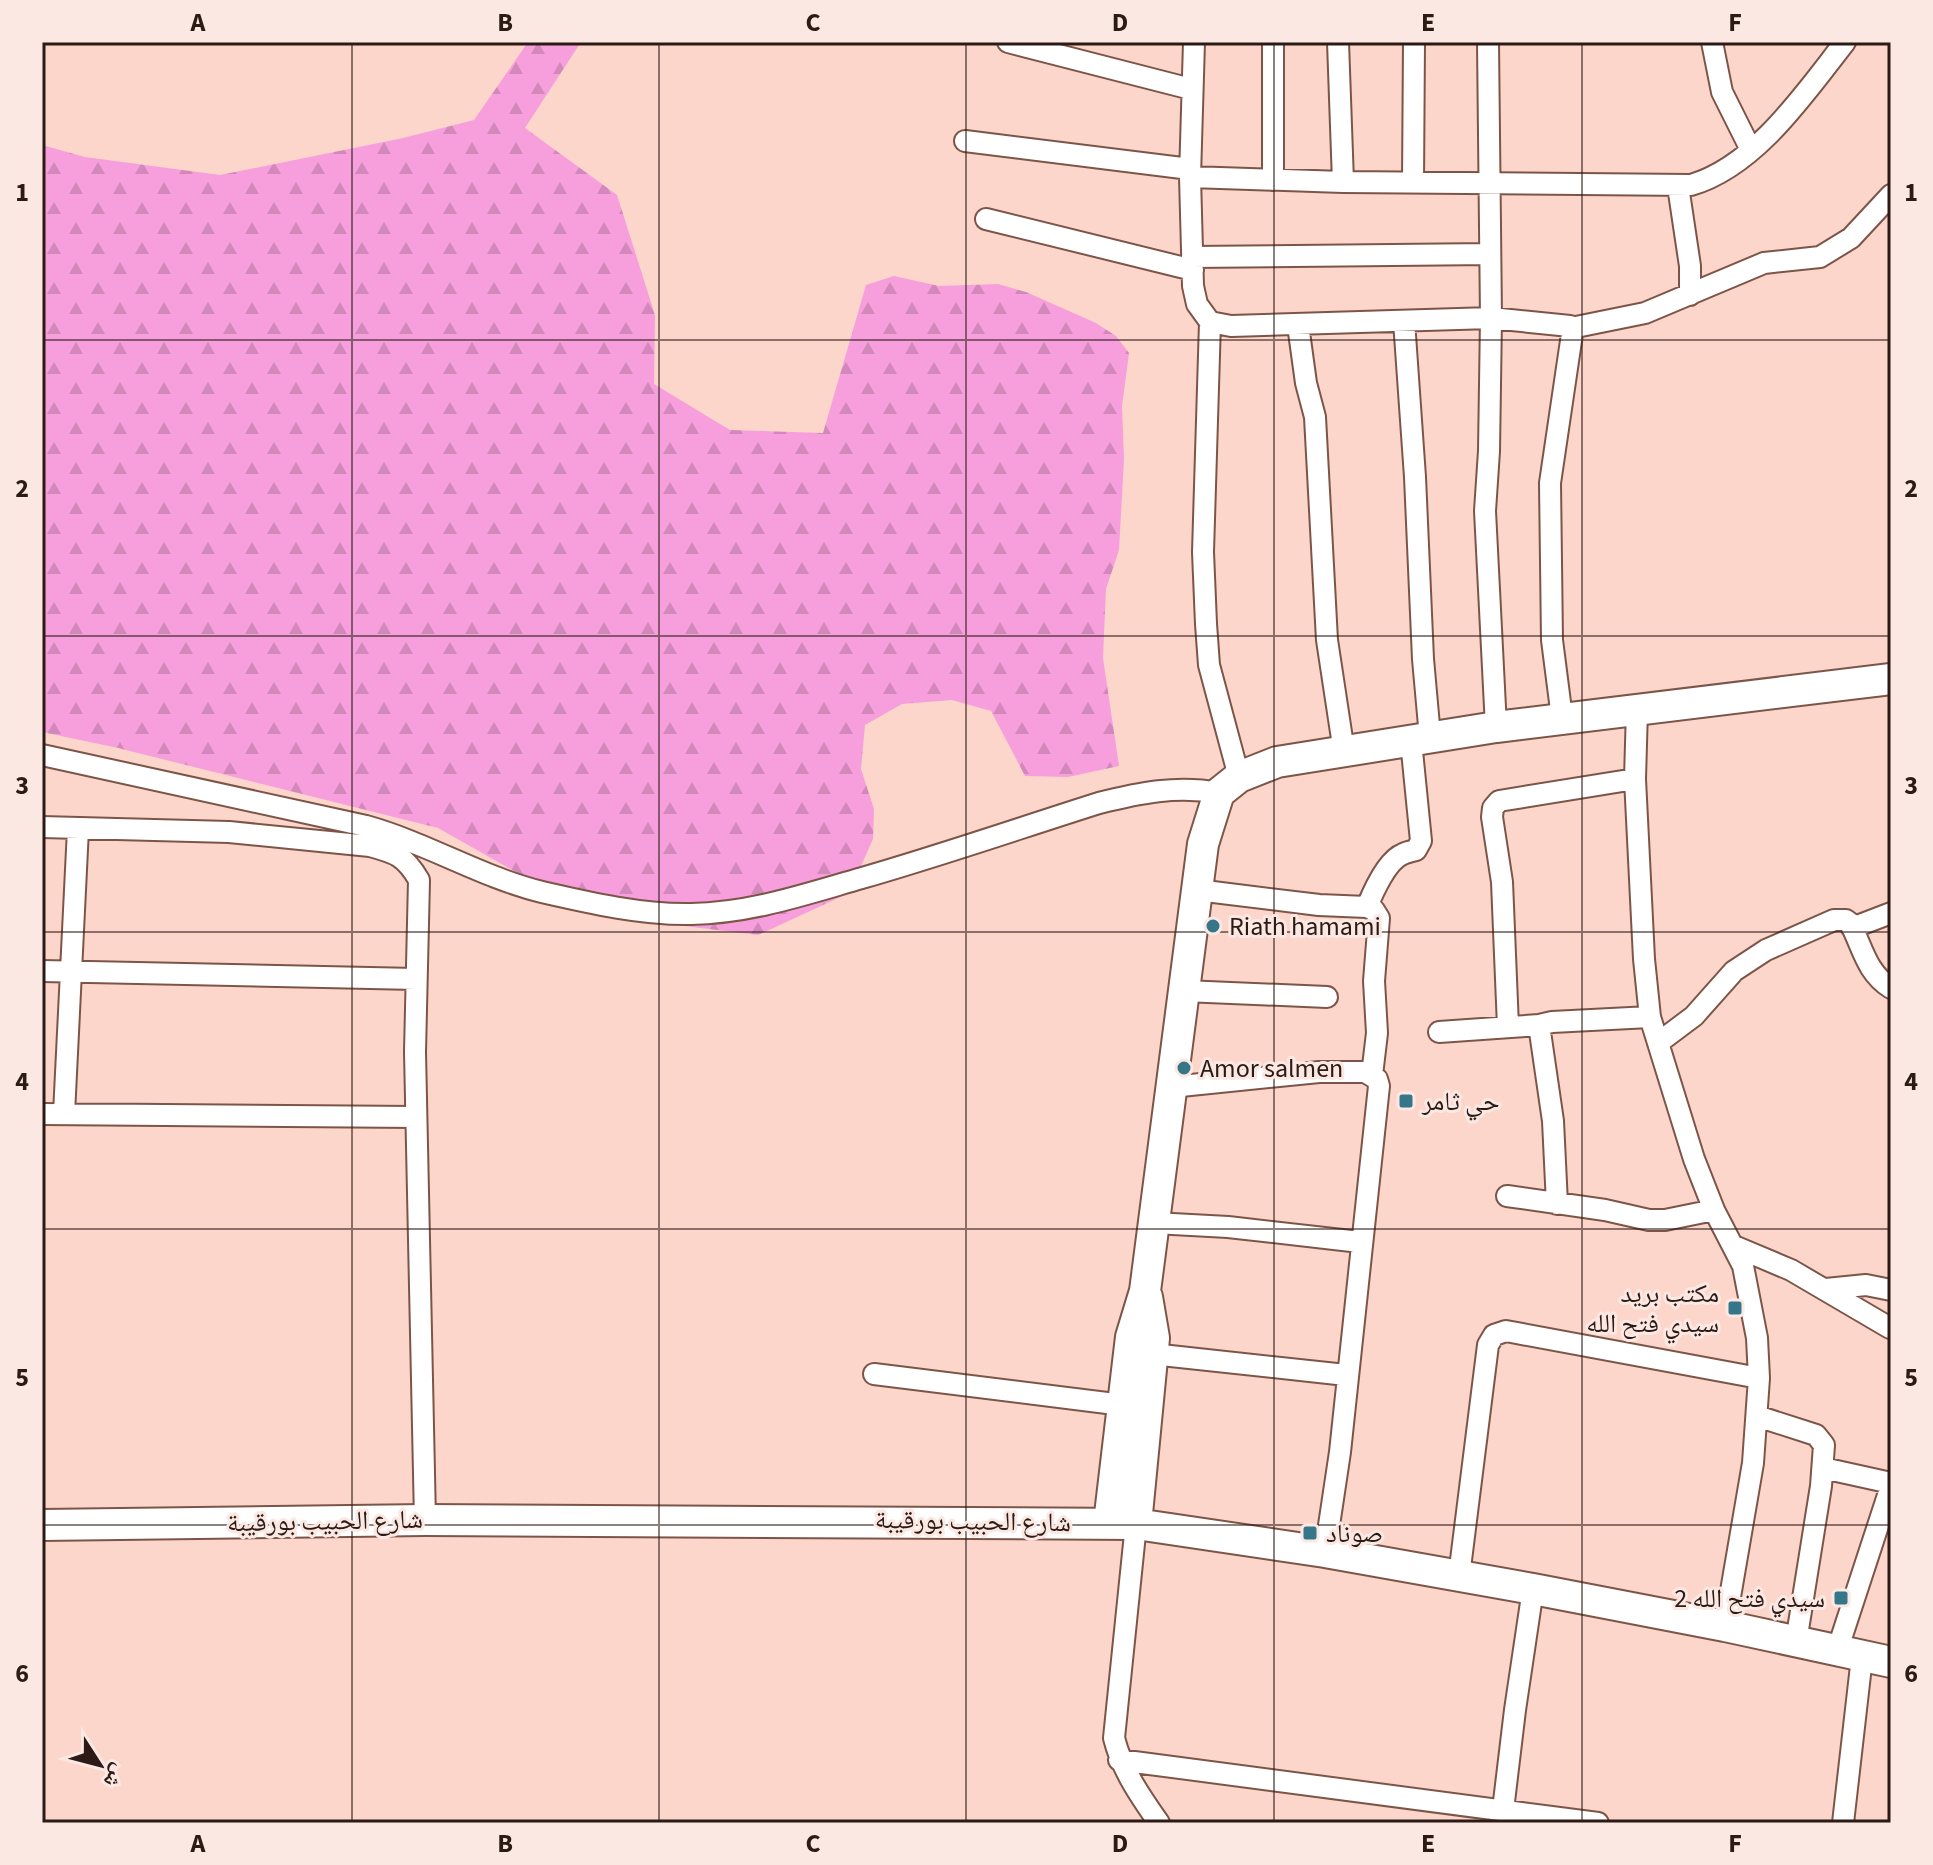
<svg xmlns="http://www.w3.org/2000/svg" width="1933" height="1865" viewBox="0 0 1933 1865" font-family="'Source Sans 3','Noto Naskh Arabic',sans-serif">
	<defs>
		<pattern id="forest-firs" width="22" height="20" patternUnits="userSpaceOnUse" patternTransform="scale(2)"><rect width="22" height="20" fill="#f69fdc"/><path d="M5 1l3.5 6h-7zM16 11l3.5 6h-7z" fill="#d388bc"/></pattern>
	</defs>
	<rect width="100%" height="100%" fill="#fcd6ca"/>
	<!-- forest -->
	<path fill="url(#forest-firs)" d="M528 42H581L525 128 617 195 655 315 654 384 730 430 823 433 866 285 894 276 939 286 998 284 1026 292 1096 323 1116 336 1129 353 1122 406 1124 459 1119 550 1106 589 1103 658 1119 766 1068 777 1025 776 991 711 952 700 902 704 865 725 861 769 874 809 873 839 849 893 758 935 618 918 562 898 438 828 118 748 42 732V145L85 157 220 175 403 138 474 120Z"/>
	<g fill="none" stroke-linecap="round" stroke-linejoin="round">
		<defs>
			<path id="minor" d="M1008 42 1191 89
				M1194 42 1190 177 1193 286 1197 304 1210 322 1231 326 1491 318 1570 326 1572 334 1550 483 1552 640 1562 718
				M1273 42V180
				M1338 42 1343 182
				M1488 42 1491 318 1489 451 1485 511 1496 727
				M1712 42 1722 92 1751 150
				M965 141 1190 169
				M1190 177 1343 182 1691 185C1756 166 1805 93 1845 42
				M1413 182 1414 42
				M1678 186 1690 266V295
				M986 219 1193 270
				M1192 257 1490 254
				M1404 321 1415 477 1423 659 1430 737
				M1210 322 1203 552 1206 624 1209 665 1239 777
				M1298 325 1306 383 1315 417 1327 640 1344 752
				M1571 328 1645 313 1764 263 1820 257 1851 238 1891 195
				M1637 709 1635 779 1644 959 1650 1017 1694 1159 1714 1210 1743 1266 1757 1338 1759 1378 1753 1463 1725 1626
				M42 755 366 826C427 843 481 877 542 892 590 903 642 915 691 914 751 913 806 894 862 878 942 855 1020 828 1099 803 1139 793 1177 785 1219 793
				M42 827 229 832 370 846C396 853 405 856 419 880L415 1052 425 1520
				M1197 890 1319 905 1367 907 1374 910 1379 918 1374 981 1377 1033 1372 1075
				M1367 907C1373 892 1387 860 1403 854 1407 852 1412 851 1416 850L1421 841 1411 741
				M1852 928 1891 913
				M42 971 416 979
				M1184 991 1327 997
				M1539 1025 1553 1121 1557 1204
				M1508 1027 1502 882 1492 817 1493 808 1499 801 1635 779
				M1439 1032 1539 1025 1552 1022 1650 1017
				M1658 1043 1694 1016 1734 971 1766 950 1834 920H1846L1850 923C1863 948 1866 972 1891 988
				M1171 1087 1319 1072H1365L1377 1079 1379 1086 1340 1452 1325 1552
				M42 1114 416 1117
				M64 1114 78 829
				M1507 1196 1605 1210 1649 1220H1665L1714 1210
				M1154 1223 1228 1227 1360 1242
				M1734 1246 1791 1270 1890 1328
				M1826 1289 1866 1285 1891 1290
				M1152 1354 1346 1375
				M874 1374 1123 1405
				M1757 1416 1816 1435 1824 1445 1821 1486 1796 1642
				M1823 1468 1891 1483
				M1136 1524 1114 1738C1122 1770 1140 1796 1159 1823
				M1459 1576 1488 1345 1494 1335 1506 1331 1759 1378
				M1837 1651 1891 1486
				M1119 1760 1598 1823
				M1503 1810 1515 1710 1533 1589
				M1843 1823 1862 1657"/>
			<path id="secondary" d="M1109 1523 1131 1337 1145 1291 1203 844 1219 793 1239 777 1277 762 1496 727 1891 679
				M1136 1524 1154 1338 1147 1297
				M42 1525 425 1520 1136 1524 1325 1552 1533 1589 1725 1626 1891 1662"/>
		</defs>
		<!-- minor casing -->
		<use href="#minor" stroke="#7c5548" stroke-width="24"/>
		<!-- secondary casing -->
		<use href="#secondary" stroke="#7c5548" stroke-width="34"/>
		<!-- minor -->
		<use href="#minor" stroke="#fff" stroke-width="20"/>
		<!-- secondary -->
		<use href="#secondary" stroke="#fff" stroke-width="30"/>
	</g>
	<!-- grid -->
	<path fill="none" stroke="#2b1a15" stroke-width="2" stroke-opacity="0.55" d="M352 42V1823M659 42V1823M966 42V1823M1274 42V1823M1582 42V1823M42 340H1891M42 636H1891M42 932H1891M42 1229H1891M42 1525H1891"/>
	<!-- markers -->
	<g fill="#357789" stroke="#fbe8e2" stroke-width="3">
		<circle cx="1213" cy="926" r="8"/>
		<circle cx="1184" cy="1068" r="8"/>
		<rect x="1398" y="1093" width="16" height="16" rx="4"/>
		<rect x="1727" y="1300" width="16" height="16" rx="4"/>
		<rect x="1302" y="1525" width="16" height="16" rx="4"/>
		<rect x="1833" y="1590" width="16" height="16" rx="4"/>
	</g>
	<g text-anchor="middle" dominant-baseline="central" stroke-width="6" stroke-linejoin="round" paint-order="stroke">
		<!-- poi labels -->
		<g font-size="26" fill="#2b1a15" stroke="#fbe8e2" text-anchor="start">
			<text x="1229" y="926">Riath hamami</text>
			<text x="1200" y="1068">Amor salmen</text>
			<text x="1422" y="1101">حي ثامر</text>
			<text x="1719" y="1293" text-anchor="end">مكتب بريد<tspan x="1719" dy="30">سيدي فتح الله</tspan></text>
			<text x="1326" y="1533">صوناد</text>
			<text x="1825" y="1598" text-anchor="end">2 سيدي فتح الله</text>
		</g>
		<!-- street labels -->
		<g font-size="26" fill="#2b1a15" stroke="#fbe8e2">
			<text transform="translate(325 1521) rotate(-1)">شارع الحبيب بورقيبة</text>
			<text transform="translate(973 1521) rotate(1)">شارع الحبيب بورقيبة</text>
		</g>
	</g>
	<!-- border -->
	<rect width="1933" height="1865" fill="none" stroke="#fbe8e2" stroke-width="88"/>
	<!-- north arrow -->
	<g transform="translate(100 1765) rotate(126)" stroke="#fbe8e2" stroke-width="6" paint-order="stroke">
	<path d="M0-6L14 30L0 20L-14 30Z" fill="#2b1a15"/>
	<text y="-12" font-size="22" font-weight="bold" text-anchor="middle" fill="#2b1a15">ش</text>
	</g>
	<rect x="44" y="44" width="1845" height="1777" fill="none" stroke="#2b1a15" stroke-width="3"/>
	<g font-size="26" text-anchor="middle" font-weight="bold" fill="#2b1a15">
		<text x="198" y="31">A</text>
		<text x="505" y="31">B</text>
		<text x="813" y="31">C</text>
		<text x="1120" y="31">D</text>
		<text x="1428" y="31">E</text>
		<text x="1735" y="31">F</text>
		<text x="22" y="201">1</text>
		<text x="1911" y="201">1</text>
		<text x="22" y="497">2</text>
		<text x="1911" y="497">2</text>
		<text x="22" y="794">3</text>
		<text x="1911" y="794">3</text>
		<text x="22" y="1090">4</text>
		<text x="1911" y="1090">4</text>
		<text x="22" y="1386">5</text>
		<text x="1911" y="1386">5</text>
		<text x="22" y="1682">6</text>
		<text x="1911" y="1682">6</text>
		<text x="198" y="1852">A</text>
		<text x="505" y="1852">B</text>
		<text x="813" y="1852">C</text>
		<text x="1120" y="1852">D</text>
		<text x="1428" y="1852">E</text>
		<text x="1735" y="1852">F</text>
	</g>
</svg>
